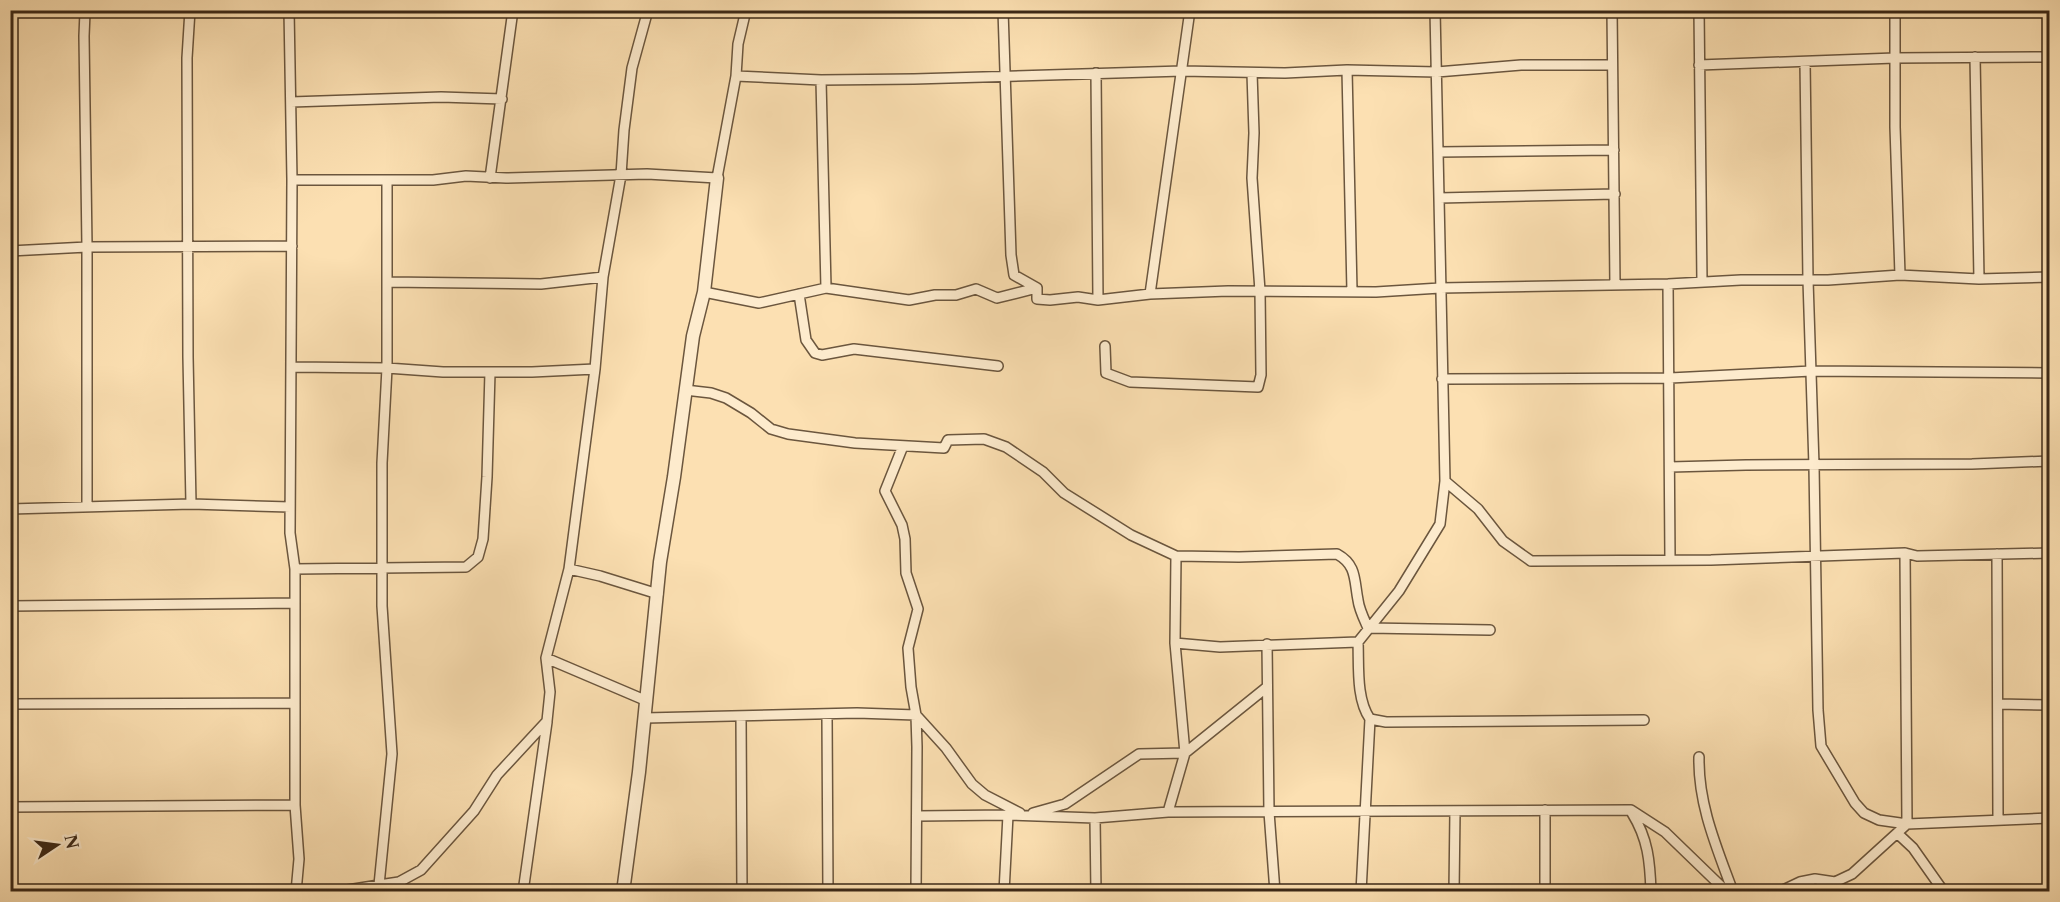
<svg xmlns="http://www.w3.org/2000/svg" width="2060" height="902" viewBox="0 0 2060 902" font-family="'Libre Caslon Text',serif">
	<rect width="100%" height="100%" fill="#fce0b2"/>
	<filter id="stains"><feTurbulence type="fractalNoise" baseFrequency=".00333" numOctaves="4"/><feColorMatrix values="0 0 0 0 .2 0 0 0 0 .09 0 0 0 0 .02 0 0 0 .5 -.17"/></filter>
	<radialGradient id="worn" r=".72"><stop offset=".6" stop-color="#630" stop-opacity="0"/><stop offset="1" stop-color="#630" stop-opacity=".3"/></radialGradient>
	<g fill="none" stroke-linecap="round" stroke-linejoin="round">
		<defs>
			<path id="minor" d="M83 10 85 12 84 36 87 247V507
				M190 10 187 58 188 357 191 504
				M289 10 292 180 290 533 295 569V805L299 859 296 892
				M1003 10 1011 255 1014 275 1037 288V299L1050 300 1078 297 1098 300 1150 294 1228 291 1376 292 1440 288 1668 284 1741 280H1828L1900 275 1979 279 2050 277
				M1612 10 1615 285
				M1699 10 1702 282
				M1895 10V127L1900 275
				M1975 57 1979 279
				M1805 62 1808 280 1814 466 1818 710 1821 746 1855 803 1864 813 1879 820 1907 824 2050 818
				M1699 65 1895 58 2050 57
				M1347 70 1352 291
				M1096 73 1098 300
				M736 76 821 80 914 79 1182 71 1285 73 1347 70 1437 72 1521 65H1612
				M821 80 826 288
				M291 102 441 97 502 99
				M1438 152 1614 150
				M490 178 513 10
				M292 180H433L466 176 506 178 647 174 717 178 736 76 738 44 746 10
				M1439 198 1615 194
				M10 251 87 247 292 246
				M388 282 541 284 603 277
				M1668 284 1670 560
				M704 292 759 303 826 288 909 300 935 295H956L976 289 997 298 1037 288
				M799 294 806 340 815 353 822 355 854 349 998 366
				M1150 294 1190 10
				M1105 346 1106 373 1130 382 1258 387 1261 375 1260 291 1252 178 1254 133 1252 73
				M292 367 387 368 443 372H532L595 369
				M1442 379 1670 378 1811 371 2050 373
				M685 390 711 393 726 398 751 413 771 429 788 434 855 443 944 448 948 440 984 439 1006 447 1043 472 1064 493 1131 535 1176 556 1239 557 1337 554C1357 565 1354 580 1358 600 1359 609 1364 619 1368 628
				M903 446 885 491 902 525 905 539 906 573 918 609 908 648 911 687 916 715 917 747 916 892
				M1670 467 1746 465 1972 464 2050 461
				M1445 481 1478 509 1503 541 1531 561 1711 560 1905 553 1917 556 2050 553
				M10 509 191 504 290 507
				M1997 554 1998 820
				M295 569 466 567 478 557 483 539 487 477 490 372
				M569 569 600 576 658 594
				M10 606 295 603
				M1368 628 1490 630
				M1175 643 1220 647 1358 642
				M1267 644 1269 812 1275 892
				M546 658 647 701
				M10 704 295 703
				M1998 704 2050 705
				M827 715 828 892
				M741 716 742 892
				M645 718 857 713 916 715 946 748 972 784 985 795 1020 813
				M1370 719 1386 722 1644 720
				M1699 757C1698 805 1717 848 1733 892
				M10 807 295 805
				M1545 810V892
				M1168 812 1185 753 1175 643 1176 556
				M1033 813 1065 804 1139 754 1185 753 1267 687
				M1632 813C1648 839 1650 861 1651 892
				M918 816 1008 815 1095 818 1168 812 1631 810 1665 832 1727 892
				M1095 818 1096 892
				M1897 833 1913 848 1944 892
				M379 885 399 882 421 870 474 811 497 775 547 721 550 692 546 658 569 569 595 369 603 277 621 175 624 130 632 68 648 10
				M335 892 379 885 392 754 382 606V463L387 368V180
				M523 892 547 722
				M1004 892 1008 815
				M1361 892 1370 719C1356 699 1359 666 1358 642L1399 591 1440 524 1445 481 1435 10
				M1454 892 1455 811
				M1779 892 1800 882 1815 879 1835 882 1852 874 1907 824 1905 553"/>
			<path id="tertiary" d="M623 892 639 772 660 562 674 477 693 336 704 292 717 178"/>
		</defs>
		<!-- minor casing -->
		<use href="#minor" stroke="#6b563e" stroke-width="12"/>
		<!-- tertiary casing -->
		<use href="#tertiary" stroke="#6b563e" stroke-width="15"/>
		<!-- minor -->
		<use href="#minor" stroke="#fdebcd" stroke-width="9"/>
		<!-- tertiary -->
		<use href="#tertiary" stroke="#fdebcd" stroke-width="12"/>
	</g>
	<!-- margin -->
	<rect width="2060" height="902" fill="none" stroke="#fce0b2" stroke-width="36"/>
	<rect x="12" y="12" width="2036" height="878" fill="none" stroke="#3b2817" stroke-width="3"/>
	<rect x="18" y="18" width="2024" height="866" fill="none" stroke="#3b2817" stroke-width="1.5"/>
	<!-- north arrow -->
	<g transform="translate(57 845) rotate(77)" stroke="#fdebcd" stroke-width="4.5" paint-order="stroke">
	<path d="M0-4.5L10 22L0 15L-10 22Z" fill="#3b2817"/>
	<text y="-9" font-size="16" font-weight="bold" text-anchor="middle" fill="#3b2817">N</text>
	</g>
	<rect width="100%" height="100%" filter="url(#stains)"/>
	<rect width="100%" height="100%" fill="url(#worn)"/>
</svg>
